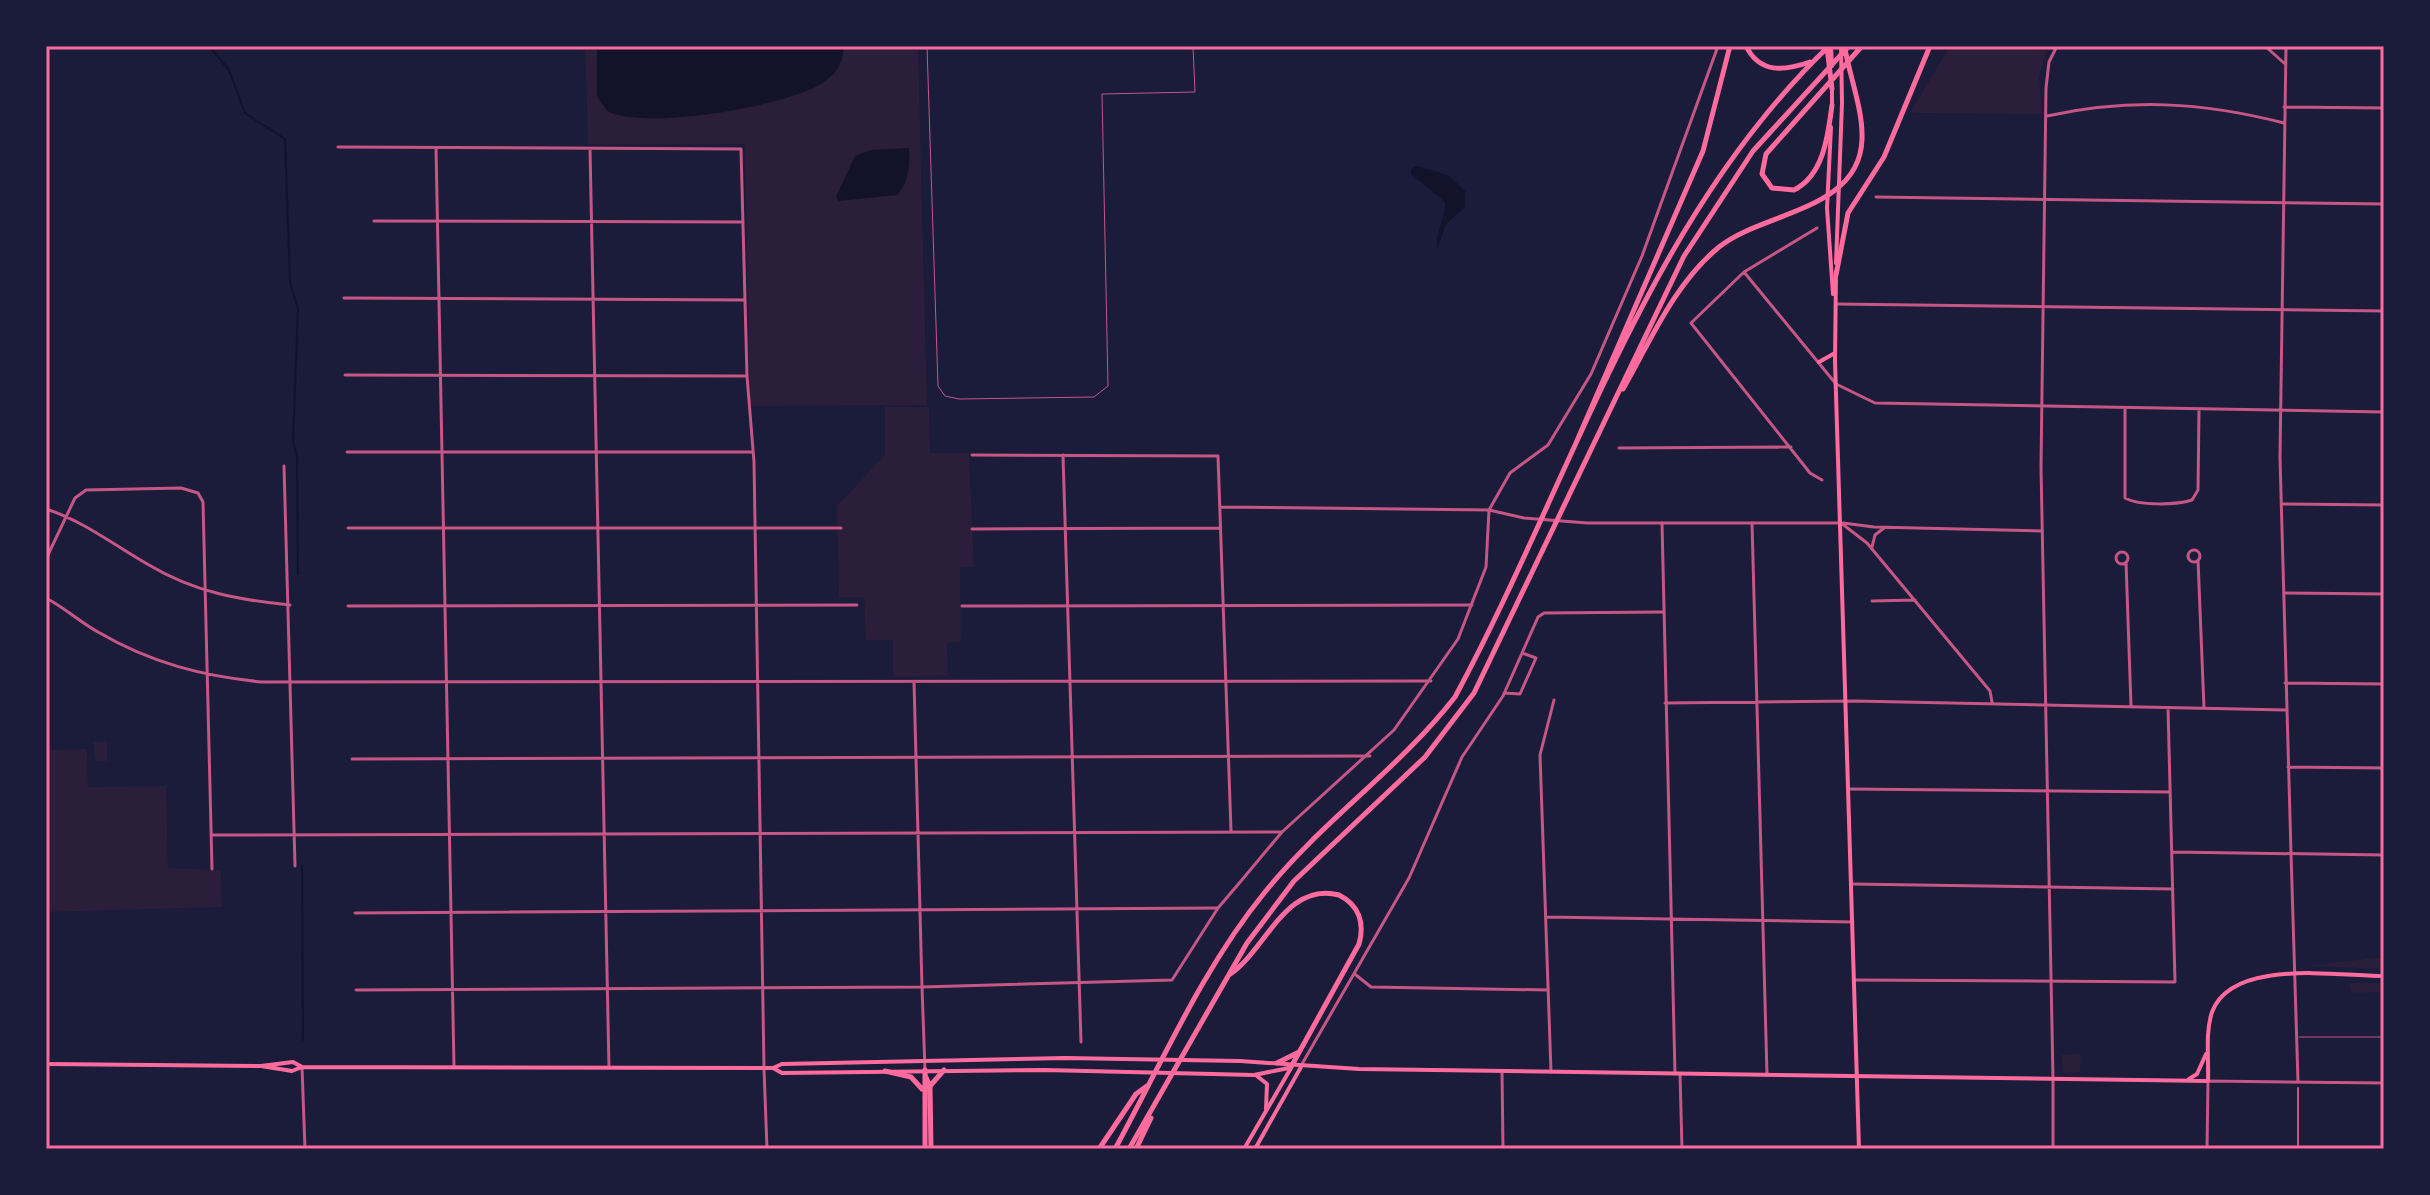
<svg xmlns="http://www.w3.org/2000/svg" width="2430" height="1195" viewBox="0 0 2430 1195" font-family="Bitter,serif">
	<rect width="100%" height="100%" fill="#1b1b3a"/>
	<!-- green -->
	<path fill="#2a1e3b" d="M585 46H918L927 405 750 406 745 144H588Z
		M1950 46H2048L2039 77 2042 114 1910 113Z
		M885 407H929L930 453H969L974 567H960L961 642 947 643 948 676 893 677V640H866L864 597H839L837 506 885 455Z
		M107 741V761H96L93 742Z
		M87 749 88 787 166 786 168 868 221 870 222 907 46 912V750Z
		M2384 958V969L2305 966 2375 958Z
		M2349 983H2384V992L2351 993Z
		M2081 1054 2080 1072H2063L2061 1055Z"/>
	<!-- water -->
	<path fill="#12122b" d="M597 46H843C844 62 837 73 824 82 790 106 644 131 607 111L597 96Z
		M909 148C910 164 909 183 897 195L839 201 836 197 855 156 871 150Z
		M1417 166 1448 175 1465 191V207L1446 224 1438 247C1434 232 1446 220 1445 202L1411 174V169Z"/>
	<g fill="none" stroke-linecap="round" stroke-linejoin="round">
		<!-- stream -->
		<path stroke="#12122b" stroke-width="2" d="M209 46 229 70 245 113 285 139 290 282 298 309 293 442 297 456 298 574
			M302 866 303 1040"/>
		<!-- service -->
		<path stroke="#c65784" stroke-width="1" d="M927 46 938 386 945 396 959 399 1094 397 1108 386 1102 94 1195 92 1193 46
			M2299 1037H2384"/>
		<!-- pedestrian -->
		<path stroke="#c65784" stroke-width="2" d="M2298 1149V1088"/>
		<!-- minor -->
		<path stroke="#c65784" stroke-width="3" d="M2265 46 2284 63
			M2286 46 2280 457 2291 853
			M2284 107 2384 108
			M2047 116C2130 98 2202 102 2284 123
			M338 147 741 149 747 376 754 462 764 1068
			M436 148 454 1067
			M590 149 609 1068
			M1876 197 2384 204
			M374 221 743 222
			M1817 228 1744 272 1691 323 1810 473 1822 480
			M1744 272 1836 384 1875 403 2384 412
			M344 298 745 300
			M1836 304 2384 311
			M345 375 747 376
			M2125 408V498C2139 506 2177 505 2192 500L2198 490 2199 409
			M1619 448 1791 447
			M347 452H751
			M972 455 1218 456 1231 831
			M1063 455 1081 1042
			M284 466 295 866
			M2281 504 2384 505
			M1221 507 1489 510
			M46 509C84 521 115 546 149 565 194 592 239 600 290 605
			M1662 523 1675 1074
			M1752 523 1767 1075
			M1841 523 1867 543 1990 691 1992 702
			M1843 523 1874 527 2042 531
			M348 528H841
			M972 529 1220 528
			M1872 547 1875 535 1884 528
			M2188 556a6 6 0 1 1 12 0a6 6 0 1 1-12 0Z
			M2116 558a6 6 0 1 1 12 0a6 6 0 1 1-12 0Z
			M46 559 75 498 86 490 181 488 198 493 203 502 212 869
			M2198 560 2204 708
			M2126 562 2131 706
			M2284 593 2384 594
			M46 598C65 608 80 622 98 632 151 663 202 676 262 682L1431 681
			M1872 601 1915 600
			M348 606 857 605
			M962 606 1472 605
			M2285 683 2384 684
			M1504 693 1520 694 1536 658 1522 653
			M1665 703 1855 701 2286 710
			M352 759 1370 756
			M2288 767 2384 768
			M1849 789 2170 792
			M212 835 1282 832
			M2172 852 2384 855
			M1852 884 2173 889
			M355 913 1218 908
			M1546 917 1853 922
			M1356 975 1371 987 1548 990
			M1854 980 2175 982 2168 708
			M356 990 922 987 914 682
			M1302 1064 1409 878 1462 757 1503 696 1538 617 1544 613 1662 612
			M302 1067 305 1149
			M1502 1071 1503 1149
			M1551 1072 1540 755 1554 700
			M1680 1074 1682 1149
			M2053 1078 2041 467 2046 88 2049 62 2057 46"/>
		<!-- tertiary -->
		<path stroke="#c65784" stroke-width="3" d="M1489 510 1524 518 1587 523H1840
			M2291 853 2298 1082
			M764 1069 767 1149
			M925 1070 922 987 1172 980 1218 908 1241 881 1282 832 1394 730 1458 639 1486 567 1489 510 1510 473 1548 445 1591 374 1642 256 1718 46
			M2053 1149V1078
			M2207 1149 2208 1081 2384 1083"/>
		<!-- secondary -->
		<path stroke="#ff6b9d" stroke-width="4" d="M46 1064 261 1066 292 1071 302 1067 773 1068 782 1073 1045 1070 1254 1075 1289 1068
			M261 1066 293 1062 302 1067
			M773 1068 782 1064 1065 1058 1240 1061 1359 1069 2208 1081C2209 1059 2205 1033 2212 1012 2232 958 2337 976 2384 976
			M1257 1076 1267 1084 1266 1109
			M2189 1079 2197 1074 2206 1054"/>
		<!-- primary -->
		<path stroke="#ff6b9d" stroke-width="4" d="M1831 46 1832 66
			M1832 106V87
			M1831 127 1827 208 1833 294
			M1836 263 1842 103 1841 46
			M1836 272 1835 361 1859 1149
			M1819 362 1835 353
			M1244 1149 1291 1068
			M1255 1149 1301 1067"/>
		<!-- motorway -->
		<path stroke="#ff6b9d" stroke-width="5" d="M1746 46C1760 74 1784 71 1810 62
			M1827 47 1832 89
			M1832 105C1828 135 1824 175 1794 190L1772 188 1762 174 1766 154 1862 46
			M1836 275 1848 213 1884 157 1930 46
			M1623 389C1651 340 1674 284 1719 247 1762 212 1860 211 1862 139 1863 110 1850 77 1845 49
			M1576 443 1703 151 1730 46
			M1229 975C1266 951 1285 881 1339 895 1359 905 1365 923 1359 944L1291 1067
			M1277 1063 1299 1052
			M885 1071 911 1077 922 1089
			M925 1075 930 1087 931 1149
			M930 1086 944 1070
			M925 1149V1070
			M1099 1149 1136 1094 1147 1086
			M1115 1149C1162 1063 1202 969 1265 892 1322 821 1399 769 1455 697 1573 478 1646 221 1829 46
			M1129 1149 1247 943 1294 881 1425 757 1474 693 1684 256 1753 151 1849 46
			M1136 1149 1151 1118"/>
	</g>
	<!-- border -->
	<rect width="2430" height="1195" fill="none" stroke="#1b1b3a" stroke-width="96"/>
	<rect x="48" y="48" width="2334" height="1099" fill="none" stroke="#ff6b9d" stroke-width="3"/>
</svg>
